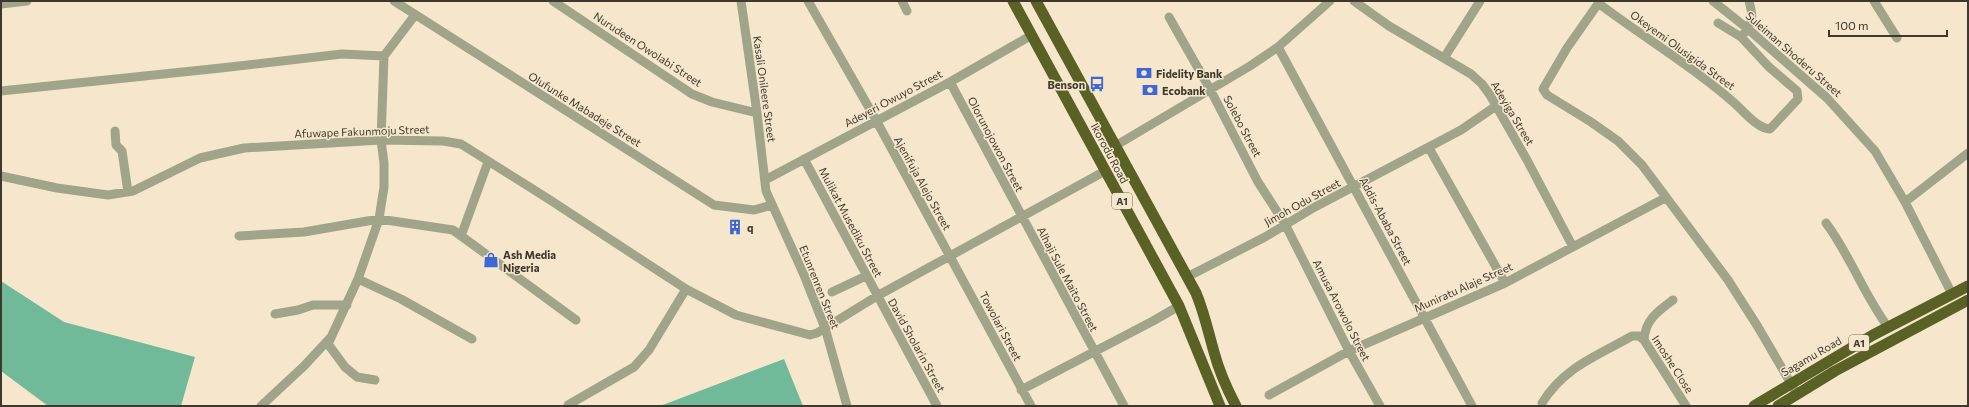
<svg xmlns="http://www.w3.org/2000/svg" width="1969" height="407" viewBox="0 0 1969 407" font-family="Commissioner,sans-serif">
	<rect width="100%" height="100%" fill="#f6e7cc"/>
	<!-- forest -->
	<path fill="#70ba9a" d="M1 281 64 322 195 357 181 406H48L1 371Z
		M784 359 803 406H660Z"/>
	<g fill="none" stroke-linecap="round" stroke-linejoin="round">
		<!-- minor -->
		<path stroke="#a0a589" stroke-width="9" d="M394 1 714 205 754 210 772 205
			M553 1 692 94 712 102 757 113
			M741 1 757 113 766 191 804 275 825 328 847 406
			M808 1 876 120 1031 406
			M902 1 907 11
			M1354 1 1389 26 1471 74 1482 84 1490 95 1527 160 1573 247
			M1600 1 1567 48 1543 89 1547 95 1591 122 1618 141 1642 165 1728 280 1758 327 1797 394
			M1713 1 1748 29 1827 98 1875 151 1905 202 1952 294
			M1874 1 1897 38
			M1598 3C1643 37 1691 65 1732 101 1743 110 1757 129 1770 129L1798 99 1797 91 1769 67 1741 37C1753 23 1754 19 1749 1
			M1 4 27 1
			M1169 17 1211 91 1258 182 1285 224 1349 351 1380 406
			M1718 23 1741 37
			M1278 47 1472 406
			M1444 58 1480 1
			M950 82 1124 406
			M1 91 221 68 342 54 384 56
			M115 131 116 145 122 151 128 192
			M1115 146 1250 66 1278 47 1330 1
			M1429 148 1505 283
			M804 159 937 406
			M1 176 57 188 108 195 133 191 200 158 244 148 381 140 443 141 461 144 547 198 686 289 736 315 810 335 817 333 877 296 1105 171
			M765 180 950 82 1032 35
			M1905 202 1968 153
			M1826 223C1850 255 1864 295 1888 327
			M239 236 304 232 379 219 453 230 576 320
			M461 236 488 162
			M1187 277 1265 237 1313 208 1461 130 1496 106
			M358 279 401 299 472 339
			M832 292 866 276
			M275 314 298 310 313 305H347
			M1644 340C1645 320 1658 311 1673 300
			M375 380 357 377 345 367 328 344 358 279 379 219 384 187V163L381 140 384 56 415 15
			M1021 390 1153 321 1179 306
			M1269 395 1349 351 1505 283 1665 198
			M1542 403C1564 367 1597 356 1632 336H1639L1644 340 1686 406
			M568 405 634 367 649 350 686 289
			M261 406 304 366 330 338"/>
		<!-- trunk -->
		<path stroke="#5a6125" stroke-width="11" d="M1013 1 1179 306 1220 406
			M1036 1 1196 293C1204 312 1208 331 1214 352 1219 371 1227 389 1236 406
			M1754 406 1873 335 1968 286
			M1778 406 1835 371 1968 300"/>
	</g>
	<!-- icons -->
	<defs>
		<symbol id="bank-bare" viewBox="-9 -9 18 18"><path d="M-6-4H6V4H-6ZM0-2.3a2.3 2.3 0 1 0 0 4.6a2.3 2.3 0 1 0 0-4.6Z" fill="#3d66d7" stroke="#f6e7cc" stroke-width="2.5" paint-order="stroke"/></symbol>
		<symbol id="bus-bare" viewBox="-9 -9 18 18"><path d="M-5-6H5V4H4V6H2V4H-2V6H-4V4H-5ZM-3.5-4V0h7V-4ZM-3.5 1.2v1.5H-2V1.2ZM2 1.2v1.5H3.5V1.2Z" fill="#3d66d7" stroke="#f6e7cc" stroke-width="2.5" paint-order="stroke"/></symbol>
		<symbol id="building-bare" viewBox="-9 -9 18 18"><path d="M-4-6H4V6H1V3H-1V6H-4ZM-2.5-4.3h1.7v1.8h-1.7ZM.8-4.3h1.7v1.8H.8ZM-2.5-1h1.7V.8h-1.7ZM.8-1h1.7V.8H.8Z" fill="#3d66d7" stroke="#f6e7cc" stroke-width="2.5" paint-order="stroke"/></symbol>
		<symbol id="shop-bare" viewBox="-9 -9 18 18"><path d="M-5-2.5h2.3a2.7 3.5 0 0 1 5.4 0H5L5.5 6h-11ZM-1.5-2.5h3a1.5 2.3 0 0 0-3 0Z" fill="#3d66d7" stroke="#f6e7cc" stroke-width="2.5" paint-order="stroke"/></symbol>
	</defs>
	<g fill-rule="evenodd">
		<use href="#bank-bare" x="1133" y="62" width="22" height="22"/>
		<use href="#bus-bare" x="1086" y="73" width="22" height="22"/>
		<use href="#bank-bare" x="1139" y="79" width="22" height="22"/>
		<use href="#building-bare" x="724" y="216" width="22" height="22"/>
		<use href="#shop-bare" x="480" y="249" width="22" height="22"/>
	</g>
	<g text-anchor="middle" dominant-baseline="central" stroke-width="3" stroke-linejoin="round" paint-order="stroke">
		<!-- shield labels -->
		<g fill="#f6e7cc" stroke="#756c5d" stroke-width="1">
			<rect x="1112" y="193" width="20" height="16" rx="3"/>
			<rect x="1849" y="335" width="20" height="16" rx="3"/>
		</g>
		<g font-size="10" font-weight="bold" fill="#3e382d">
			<text x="1122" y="201">A1</text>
			<text x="1859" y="343">A1</text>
		</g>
		<!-- street labels -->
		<g font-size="11" fill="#3e382d" stroke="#f6e7cc">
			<text transform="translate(648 49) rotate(33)">Nurudeen Owolabi Street</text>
			<text transform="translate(1683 50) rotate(36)">Okeyemi Olusigida Street</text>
			<text transform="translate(1794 54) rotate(41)">Suleiman Shoderu Street</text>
			<text transform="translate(765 89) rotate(82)">Kasali Onileere Street</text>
			<text transform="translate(893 98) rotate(-28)">Adeyeri Owuyo Street</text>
			<text transform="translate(585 109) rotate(32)">Olufunke Mabadeje Street</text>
			<text transform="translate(1513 113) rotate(59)">Adeyiga Street</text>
			<text transform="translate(1243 126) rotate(62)">Solebo Street</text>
			<text transform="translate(362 131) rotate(-2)">Afuwape Fakunmoju Street</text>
			<text transform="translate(996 144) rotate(62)">Olorunojowon Street</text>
			<text transform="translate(1110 153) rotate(62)">Ikorodu Road</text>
			<text transform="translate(923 183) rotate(61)">Ajenifuja Alejo Street</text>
			<text transform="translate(1302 202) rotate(-29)">Jimoh Odu Street</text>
			<text transform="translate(1386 221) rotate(62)">Addis-Ababa Street</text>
			<text transform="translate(851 222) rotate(62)">Mulikat Musediku Street</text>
			<text transform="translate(1068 279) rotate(62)">Alhaji Sule Maito Street</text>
			<text transform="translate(820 287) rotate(68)">Etunrenren Street</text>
			<text transform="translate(1463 287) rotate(-24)">Muniratu Alaje Street</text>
			<text transform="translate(1342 310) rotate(63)">Amusa Arowolo Street</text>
			<text transform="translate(1001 326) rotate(62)">Towolari Street</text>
			<text transform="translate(917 345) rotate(61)">David Sholarin Street</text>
			<text transform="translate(1811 356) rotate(-30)">Sagamu Road</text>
			<text transform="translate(1673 364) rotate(57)">Imoshe Close</text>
		</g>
		<!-- poi labels -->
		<g font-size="11" font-weight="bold" fill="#3e382d" stroke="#f6e7cc" text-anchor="start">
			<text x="1156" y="73">Fidelity Bank</text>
			<text x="1085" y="84" text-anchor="end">Benson</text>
			<text x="1162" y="90">Ecobank</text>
			<text x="747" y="227">q</text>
			<text x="503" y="254">Ash Media<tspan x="503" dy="13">Nigeria</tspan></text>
		</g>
	</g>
	<!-- border -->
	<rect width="1969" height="407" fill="none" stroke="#3e382d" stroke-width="4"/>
	<!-- scale -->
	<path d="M1829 30v6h118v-6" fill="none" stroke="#3e382d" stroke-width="2"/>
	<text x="1835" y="30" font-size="12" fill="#3e382d" stroke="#f6e7cc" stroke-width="3" paint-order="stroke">100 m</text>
</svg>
